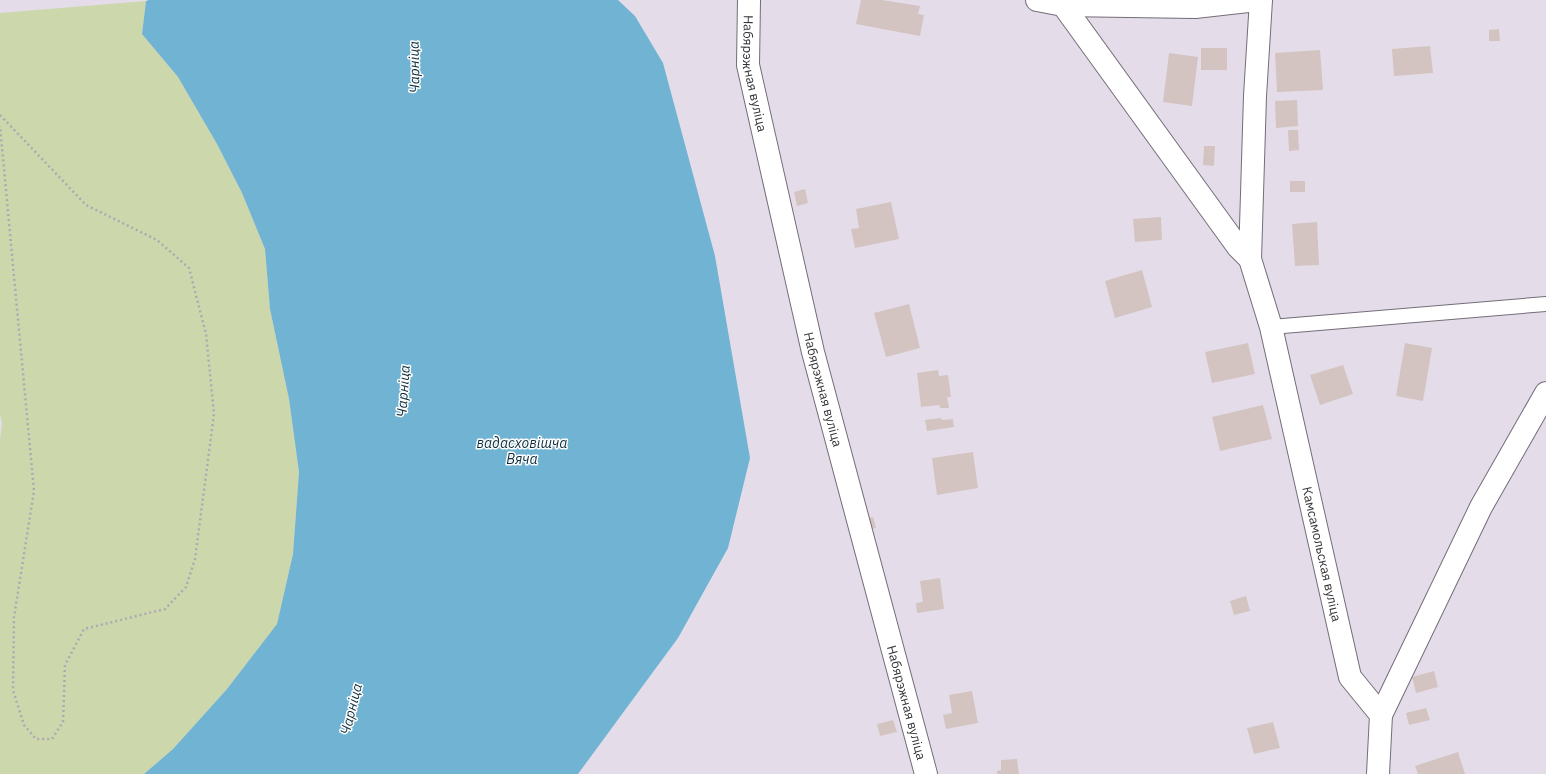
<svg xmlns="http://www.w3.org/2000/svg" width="1546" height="774" viewBox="0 0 1546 774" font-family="'IBM Plex Sans',sans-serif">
	<rect width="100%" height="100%" fill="#e4dde9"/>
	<!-- green -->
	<path fill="#ccd8ac" d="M146 1 142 34 178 77 217 144 242 193 265 249 270 309 289 399 299 472 293 554 277 624 227 689 173 749 144 774H0V439L2 424 0 414V13Z"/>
	<!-- water -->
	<path fill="#70b3d2" d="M149 0H618L635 16 663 63 715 256 750 458 728 548 678 638 578 774H144L173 749 227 689 277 624 293 554 299 472 289 399 270 309 265 249 242 193 217 144 178 77 142 34 146 1Z"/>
	<!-- building -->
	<path fill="#d3c4c1" d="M861 0H882L920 6 918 14 924 15 920 36 856 24Z
		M1499 29 1500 41H1489V30Z
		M1430 46 1433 73 1394 76 1392 49Z
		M1201 48H1227V70H1201Z
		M1320 50 1323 90 1277 92 1275 53Z
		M1169 53 1198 57 1192 106 1163 102Z
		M1297 100 1298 126 1276 128 1275 101Z
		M1288 130H1298L1299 150 1289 151Z
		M1204 146H1215L1214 166 1203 165Z
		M1290 181H1305V192H1290Z
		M805 189 808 203 797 206 794 192Z
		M891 202 899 239 855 248 851 229 859 228 856 209Z
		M1161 217 1162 240 1135 242 1133 219Z
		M1317 222 1319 265 1295 266 1292 224Z
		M1142 270 1152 307 1115 318 1105 281Z
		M909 304 920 348 886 357 874 313Z
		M1248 343 1255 374 1212 383 1205 352Z
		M1405 343 1432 348 1423 401 1396 396Z
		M1343 365 1353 394 1320 405 1310 375Z
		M938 370 939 376 948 375 951 397H947L949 408H940V405L921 407 917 373Z
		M1263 405 1272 439 1220 451 1212 417Z
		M941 418 942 420 953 419 954 427 927 431 925 420Z
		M973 452 978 488 937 495 932 458Z
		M873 517 876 528 867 530 865 519Z
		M940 578 944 609 917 613 916 603 923 602 920 581Z
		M1246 596 1250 611 1234 615 1230 601Z
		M1434 671 1438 687 1416 693 1412 677Z
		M972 691 978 723 946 729 943 715 952 713 949 695Z
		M1426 708 1430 720 1409 725 1406 713Z
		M893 720 897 732 880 736 877 724Z
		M1273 722 1280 748 1254 754 1247 728Z
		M1458 752 1465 774H1418L1415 766Z
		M1017 759 1019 774H997V771L1001 770V760Z"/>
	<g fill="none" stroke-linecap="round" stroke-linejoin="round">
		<defs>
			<path id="service" d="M1271 327 1546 304"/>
			<g id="minor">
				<path id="s1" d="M749 0 748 65 813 352 926 774"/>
				<path id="s2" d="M1037 0 1063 5 1238 247 1250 259 1271 327 1350 677 1381 715 1378 774"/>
				<path d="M1063 5 1195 7 1257 0"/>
				<path d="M1250 259 1255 96 1261 0"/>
				<path d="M1381 715 1481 507 1546 393"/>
			</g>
		</defs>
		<!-- service casing -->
		<use href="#service" stroke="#746d78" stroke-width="16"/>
		<!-- minor casing -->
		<use href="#minor" stroke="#746d78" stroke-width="24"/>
		<!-- path -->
		<path stroke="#aea8b2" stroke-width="2.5" stroke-dasharray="2 3" stroke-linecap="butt" d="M0 115 86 205 157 240 189 268 206 334 214 414 195 559 186 587 165 609 84 629 65 665 63 722 52 739H36L24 725 13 690 14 617 34 491 0 126"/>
		<!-- service -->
		<use href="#service" stroke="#fff" stroke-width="14"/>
		<!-- minor -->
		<use href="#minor" stroke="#fff" stroke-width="22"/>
	</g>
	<g text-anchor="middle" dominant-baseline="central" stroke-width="3" stroke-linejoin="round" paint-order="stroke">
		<!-- street labels -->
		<g font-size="13" fill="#373439" stroke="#fff">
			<text stroke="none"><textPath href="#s1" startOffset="74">Набярэжная вуліца</textPath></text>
			<text stroke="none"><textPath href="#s1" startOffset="398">Набярэжная вуліца</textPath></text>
			<text stroke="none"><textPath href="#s2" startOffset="646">Камсамольская вуліца</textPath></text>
			<text stroke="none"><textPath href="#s1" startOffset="722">Набярэжная вуліца</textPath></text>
		</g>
		<!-- water labels -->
		<g font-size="14" font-style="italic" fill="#0e2e3c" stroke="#fff">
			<text transform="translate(414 67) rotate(-91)">Чарніца</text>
			<text transform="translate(403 391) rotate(-86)">Чарніца</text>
			<text x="522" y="443">вадасховішча<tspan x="522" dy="16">Вяча</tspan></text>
			<text transform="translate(351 709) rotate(-76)">Чарніца</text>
		</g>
	</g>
</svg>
